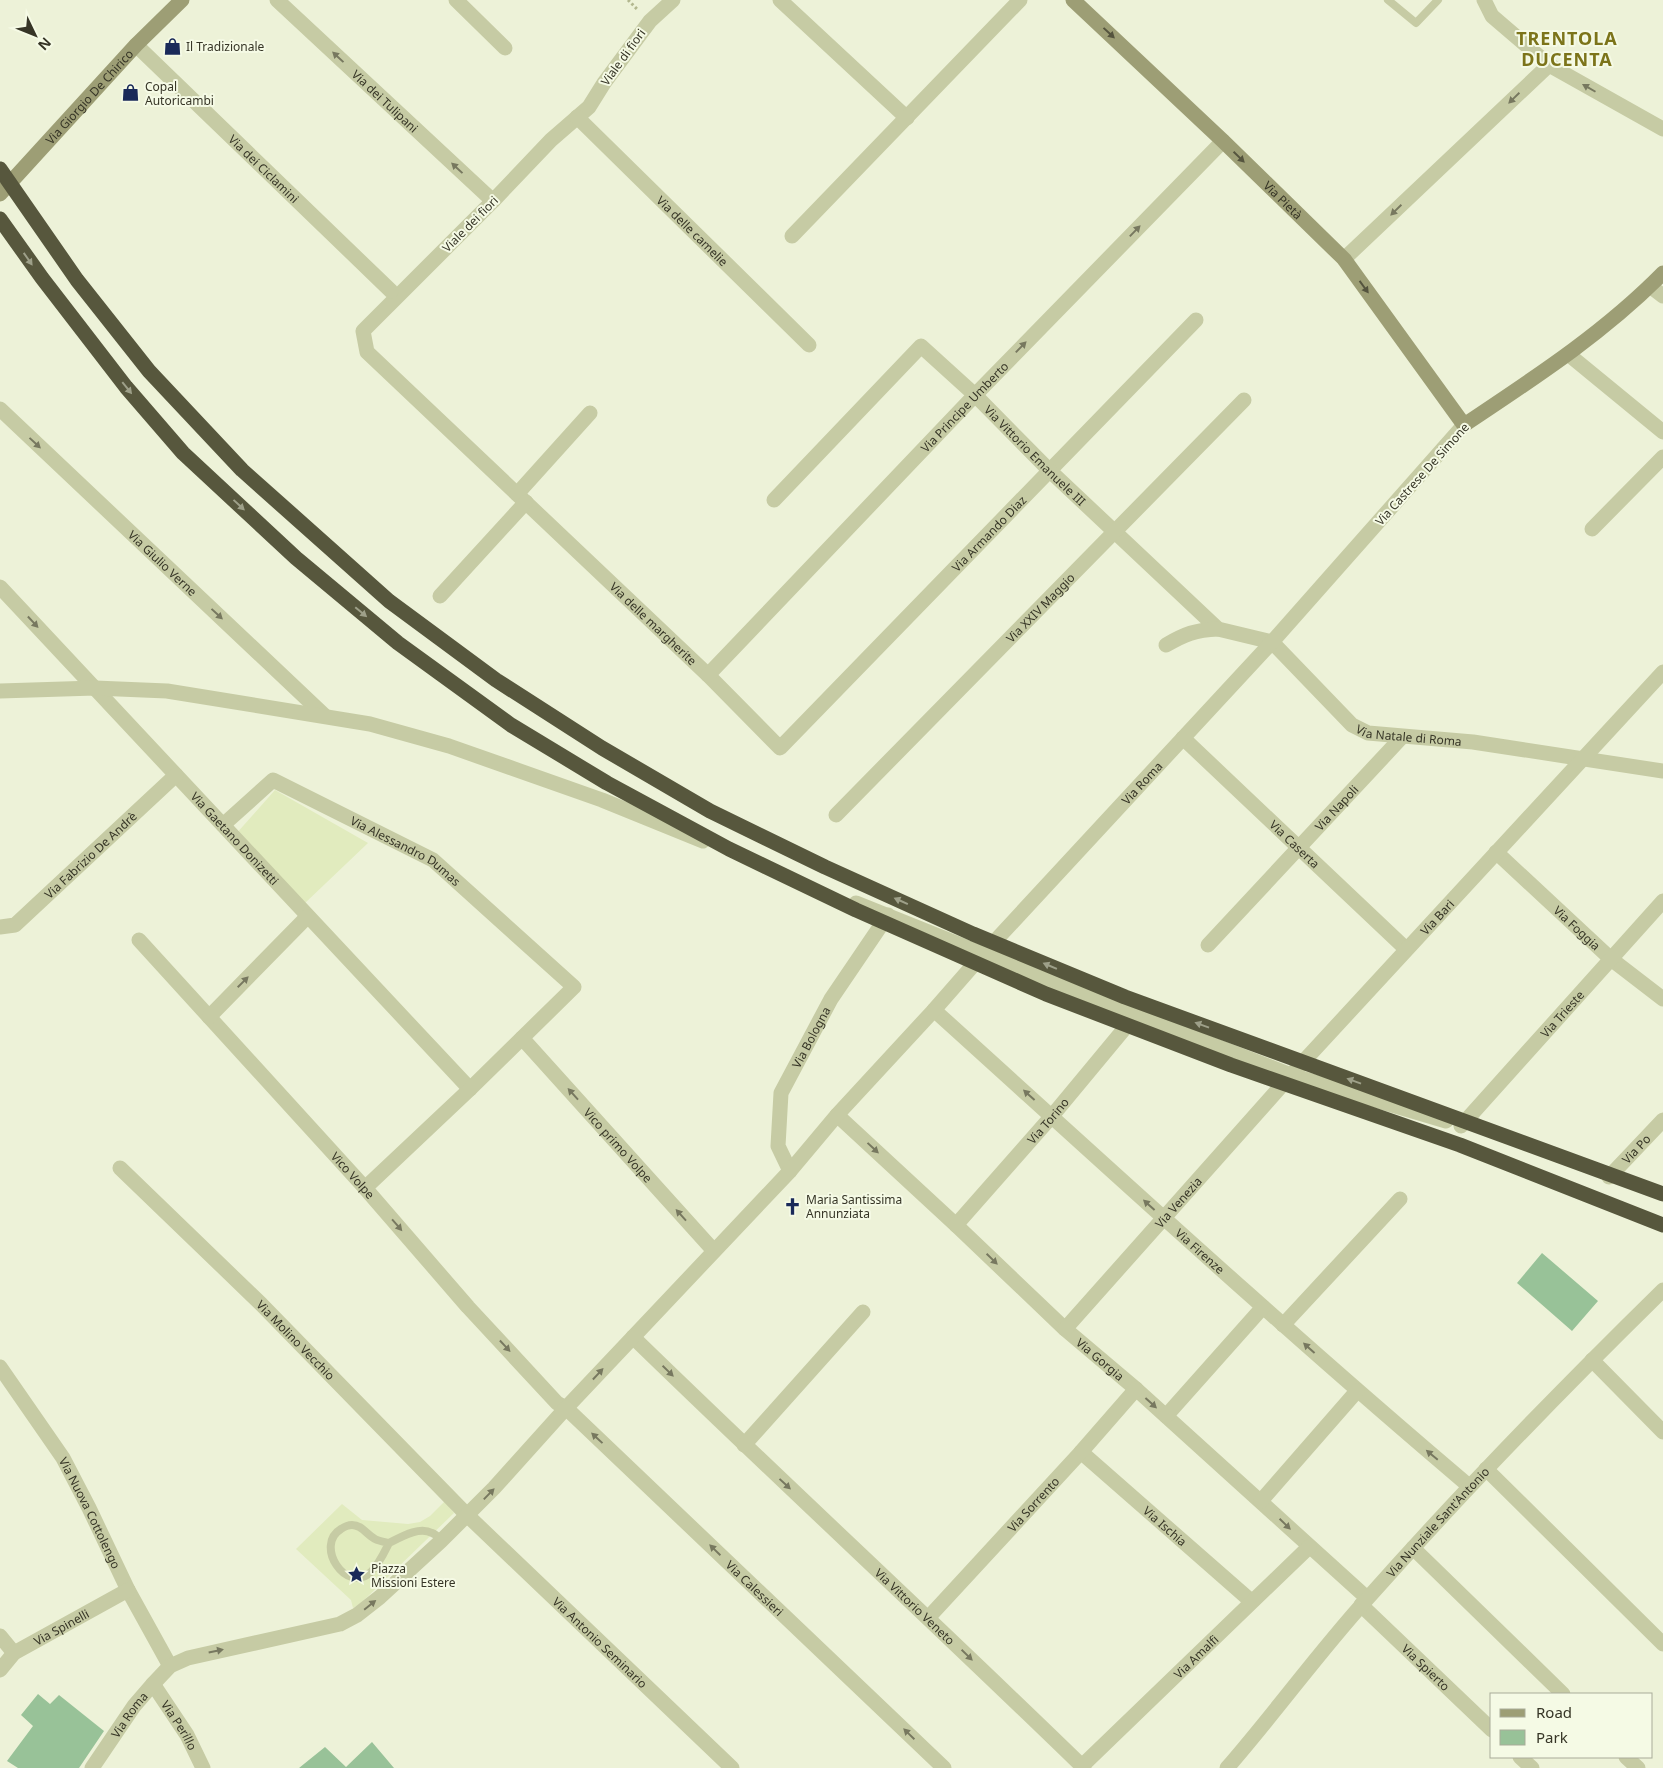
<svg xmlns="http://www.w3.org/2000/svg" width="1663" height="1768" viewBox="0 0 1663 1768" font-family="'Noto Sans',sans-serif">
	<rect width="100%" height="100%" fill="#edf2d8"/>
	<!-- green -->
	<path fill="#98c298" d="M1542 1253 1598 1301 1572 1331 1517 1283Z
		M38 1694 50 1704 59 1695 104 1731 79 1768H18L7 1761 33 1726 21 1715Z
		M372 1742 394 1768H299L325 1747 346 1767Z"/>
	<!-- plaza -->
	<path fill="#e1ebbe" d="M275 790 368 843 304 904 235 835Z
		M445 1501 454 1513 361 1603 353 1608 351 1600 296 1549 342 1504 362 1520 408 1524 420 1522 430 1516Z"/>
	<g fill="none" stroke-linecap="round" stroke-linejoin="round">
		<!-- path -->
		<path stroke="#b2b78e" stroke-width="3" stroke-dasharray="2.5 2.5" stroke-linecap="butt" d="M628 0 638 10"/>
		<!-- lane -->
		<path stroke="#c6cba4" stroke-width="8" d="M1388 0 1416 23 1438 0
			M389 1543C384 1553 379 1564 371 1572 346 1595 314 1545 341 1529 344 1527 348 1525 352 1525 362 1525 366 1534 375 1539 379 1541 385 1542 389 1543 401 1537 419 1526 432 1533 436 1534 439 1538 441 1541"/>
		<!-- street -->
		<g stroke="#c6cba4" stroke-width="15">
			<path id="s1" d="M277 0 493 201"/>
			<path d="M456 0 505 48"/>
			<path id="s2" d="M673 0 650 21 604 83 589 107 551 140 493 201 363 331 367 352 708 675 780 748 1196 320"/>
			<path d="M780 0 907 118"/>
			<path d="M1484 0 1492 16 1549 65 1663 129"/>
			<path id="s3" d="M136 45 391 291"/>
			<path id="s4" d="M577 117 809 345"/>
			<path d="M792 236 1020 0"/>
			<path d="M1344 259 1549 65"/>
			<path d="M1650 286 1663 296"/>
			<path d="M1568 354 1663 432"/>
			<path id="s5" d="M0 409 325 716"/>
			<path d="M517 494 590 413"/>
			<path id="s6" d="M774 500 921 346 975 395 1049 470 1218 629 1272 642"/>
			<path d="M1592 529 1663 457"/>
			<path id="s7" d="M0 587 470 1089"/>
			<path d="M440 596 526 502"/>
			<path id="s8" d="M1272 642 1352 725 1368 733 1473 742 1663 771"/>
			<path d="M1166 645C1185 634 1195 630 1218 629"/>
			<path id="s9" d="M708 675 975 395 1223 141"/>
			<path d="M0 691 95 688 167 691 370 724 449 746 602 800 703 841"/>
			<path id="s10" d="M1183 738 1406 949"/>
			<path id="s11" d="M836 815 1244 400"/>
			<path id="s12" d="M223 825 273 780 433 860 574 987 470 1089 365 1188"/>
			<path id="s13" d="M1496 852 1611 959 1663 999"/>
			<path d="M856 903 1136 1015 1291 1075 1446 1121"/>
			<path id="s14" d="M0 927 15 925 176 775"/>
			<path id="s15" d="M139 940 365 1188 468 1307 557 1403 566 1408 944 1768"/>
			<path id="s16" d="M1208 945 1402 737"/>
			<path id="s17" d="M934 1010C1111 1170 1287 1332 1469 1486"/>
			<path d="M209 1017 307 917"/>
			<path id="s18" d="M522 1038 714 1251"/>
			<path id="s19" d="M837 1115 956 1225 1065 1329 1136 1389 1367 1598"/>
			<path id="s20" d="M1461 1126 1663 901"/>
			<path id="s21" d="M120 1168 261 1304 468 1516 732 1768"/>
			<path id="s22" d="M790 1171 778 1146 781 1093 831 999 888 915"/>
			<path id="s23" d="M1609 1177 1663 1120"/>
			<path id="s24" d="M956 1225 1052 1116 1135 1016"/>
			<path d="M1283 1325 1400 1199"/>
			<path id="s25" d="M1065 1329 1291 1075 1663 672"/>
			<path id="s26" d="M633 1337C782 1482 935 1623 1084 1768"/>
			<path d="M1592 1360 1663 1432"/>
			<path id="s27" d="M0 1367 63 1458 89 1508 128 1590 170 1666"/>
			<path d="M1166 1416 1263 1307"/>
			<path d="M744 1445 863 1312"/>
			<path id="s28" d="M1081 1452 1251 1601"/>
			<path d="M1486 1469 1663 1644"/>
			<path d="M1261 1501 1357 1391"/>
			<path d="M1413 1548 1563 1694"/>
			<path id="s29" d="M1361 1605 1492 1730"/>
			<path id="s30" d="M928 1618 1081 1452 1136 1389"/>
			<path d="M0 1636 14 1653"/>
			<path id="s31" d="M0 1670 14 1653 128 1590"/>
			<path id="s32" d="M153 1684 187 1735 203 1768"/>
			<path d="M1520 1757 1532 1768"/>
			<path d="M1626 1757 1638 1768"/>
			<path id="s33" d="M1082 1766 1309 1547"/>
			<path id="s34" d="M92 1768 134 1706 153 1684 170 1666 188 1658 340 1624 357 1615 380 1597 441 1541 494 1488 566 1408 790 1171 837 1115 934 1010 983 954 1272 642 1464 425"/>
			<path id="s35" d="M1227 1768C1275 1713 1318 1653 1367 1599 1462 1492 1561 1390 1663 1290"/>
		</g>
		<!-- secondary -->
		<g stroke="#9d9e75" stroke-width="15">
			<path id="s36" d="M1073 0 1223 141 1344 259 1464 425C1533 379 1604 333 1663 273"/>
			<path id="s37" d="M0 194 136 45 182 0"/>
		</g>
		<!-- highway-bridge -->
		<path stroke="#57573d" stroke-width="15" d="M0 169 77 280 149 371 242 470 389 601 496 680 602 748 710 811 825 867 973 934 1125 997 1663 1194
			M0 219 42 278 126 387 183 453 296 558 398 643 511 725 607 783 729 849 856 910 1046 994 1231 1065 1460 1145 1663 1225"/>
	</g>
	<!-- one-way arrows -->
	<defs><path id="oneway-solid" d="M-6-.8H1V-3.2L6.5 0L1 3.2V.8H-6Z" transform="scale(1.25)"/></defs>
	<g fill="#55543e">
		<use href="#oneway-solid" transform="translate(1109 33) rotate(43)"/>
		<use href="#oneway-solid" transform="translate(1239 157) rotate(44)"/>
		<use href="#oneway-solid" transform="translate(1364 287) rotate(54)"/>
	</g>
	<g fill="#77785f">
		<use href="#oneway-solid" transform="translate(338 57) rotate(-137)"/>
		<use href="#oneway-solid" transform="translate(1589 88) rotate(-150)"/>
		<use href="#oneway-solid" transform="translate(1514 98) rotate(136)"/>
		<use href="#oneway-solid" transform="translate(457 168) rotate(-137)"/>
		<use href="#oneway-solid" transform="translate(1396 210) rotate(136)"/>
		<use href="#oneway-solid" transform="translate(1135 231) rotate(-46)"/>
		<use href="#oneway-solid" transform="translate(1021 347) rotate(-46)"/>
		<use href="#oneway-solid" transform="translate(35 443) rotate(43)"/>
		<use href="#oneway-solid" transform="translate(217 614) rotate(43)"/>
		<use href="#oneway-solid" transform="translate(33 622) rotate(47)"/>
		<use href="#oneway-solid" transform="translate(243 982) rotate(-45)"/>
		<use href="#oneway-solid" transform="translate(573 1094) rotate(-132)"/>
		<use href="#oneway-solid" transform="translate(1029 1095) rotate(-138)"/>
		<use href="#oneway-solid" transform="translate(873 1148) rotate(43)"/>
		<use href="#oneway-solid" transform="translate(1149 1205) rotate(-138)"/>
		<use href="#oneway-solid" transform="translate(681 1215) rotate(-132)"/>
		<use href="#oneway-solid" transform="translate(397 1225) rotate(49)"/>
		<use href="#oneway-solid" transform="translate(992 1259) rotate(44)"/>
		<use href="#oneway-solid" transform="translate(505 1346) rotate(47)"/>
		<use href="#oneway-solid" transform="translate(1309 1348) rotate(-138)"/>
		<use href="#oneway-solid" transform="translate(668 1371) rotate(44)"/>
		<use href="#oneway-solid" transform="translate(598 1374) rotate(-47)"/>
		<use href="#oneway-solid" transform="translate(1151 1403) rotate(42)"/>
		<use href="#oneway-solid" transform="translate(597 1438) rotate(-137)"/>
		<use href="#oneway-solid" transform="translate(1432 1455) rotate(-140)"/>
		<use href="#oneway-solid" transform="translate(785 1484) rotate(43)"/>
		<use href="#oneway-solid" transform="translate(489 1494) rotate(-46)"/>
		<use href="#oneway-solid" transform="translate(1285 1524) rotate(44)"/>
		<use href="#oneway-solid" transform="translate(715 1550) rotate(-136)"/>
		<use href="#oneway-solid" transform="translate(370 1605) rotate(-39)"/>
		<use href="#oneway-solid" transform="translate(216 1651) rotate(-12)"/>
		<use href="#oneway-solid" transform="translate(967 1655) rotate(44)"/>
		<use href="#oneway-solid" transform="translate(909 1734) rotate(-136)"/>
	</g>
	<g fill="#9ea089">
		<use href="#oneway-solid" transform="translate(28 259) rotate(55)"/>
		<use href="#oneway-solid" transform="translate(127 388) rotate(51)"/>
		<use href="#oneway-solid" transform="translate(239 505) rotate(43)"/>
		<use href="#oneway-solid" transform="translate(361 612) rotate(40)"/>
		<use href="#oneway-solid" transform="translate(901 901) rotate(-156)"/>
		<use href="#oneway-solid" transform="translate(1050 966) rotate(-157)"/>
		<use href="#oneway-solid" transform="translate(1202 1025) rotate(-160)"/>
		<use href="#oneway-solid" transform="translate(1354 1081) rotate(-160)"/>
	</g>
	<!-- icons -->
	<defs>
		<symbol id="shop-bare" viewBox="-9 -9 18 18"><path d="M-5-2.5h2.3a2.7 3.5 0 0 1 5.4 0H5L5.5 6h-11ZM-1.5-2.5h3a1.5 2.3 0 0 0-3 0Z" fill="#1a2a59" stroke="#f5fae5" stroke-width="2.5" paint-order="stroke"/></symbol>
		<symbol id="church-bare" viewBox="-9 -9 18 18"><path d="M-1.2-6h2.4v3.5h3.3v2.4h-3.3V6h-2.4V-.1h-3.3v-2.4h3.3Z" fill="#1a2a59" stroke="#f5fae5" stroke-width="2.5" paint-order="stroke"/></symbol>
		<symbol id="sight-bare" viewBox="-9 -9 18 18"><path d="M0-6L1.8-2.2L6-1.7L2.9 1.2L3.7 5.4L0 3.3L-3.7 5.4L-2.9 1.2L-6-1.7L-1.8-2.2Z" fill="#1a2a59" stroke="#f5fae5" stroke-width="2.5" paint-order="stroke"/></symbol>
	</defs>
	<g fill-rule="evenodd">
		<use href="#shop-bare" x="160" y="34" width="25" height="25"/>
		<use href="#shop-bare" x="118" y="80" width="25" height="25"/>
		<use href="#church-bare" x="780" y="1194" width="25" height="25"/>
		<use href="#sight-bare" x="344" y="1562" width="25" height="25"/>
	</g>
	<g text-anchor="middle" dominant-baseline="central" stroke-width="4" stroke-linejoin="round" paint-order="stroke">
		<!-- poi labels -->
		<g font-size="12" fill="#363526" stroke="#f5fae5" text-anchor="start">
			<text x="186" y="46">Il Tradizionale</text>
			<text x="145" y="86">Copal<tspan x="145" dy="14">Autoricambi</tspan></text>
			<text x="806" y="1199">Maria Santissima<tspan x="806" dy="14">Annunziata</tspan></text>
			<text x="371" y="1568">Piazza<tspan x="371" dy="14">Missioni Estere</tspan></text>
		</g>
		<!-- street labels -->
		<g font-size="12" fill="#363526" stroke="#f5fae5">
			<text transform="translate(623 57) rotate(-54)">Viale di fiori</text>
			<text stroke="none"><textPath href="#s37" startOffset="132">Via Giorgio De Chirico</textPath></text>
			<text stroke="none"><textPath href="#s1" startOffset="148">Via dei Tulipani</textPath></text>
			<text stroke="none"><textPath href="#s3" startOffset="178">Via dei Ciclamini</textPath></text>
			<text stroke="none"><textPath href="#s36" startOffset="290">Via Pietà</textPath></text>
			<text transform="translate(470 224) rotate(-45)">Viale dei fiori</text>
			<text stroke="none"><textPath href="#s4" startOffset="162">Via delle camelie</textPath></text>
			<text stroke="none"><textPath href="#s9" startOffset="371">Via Principe Umberto</textPath></text>
			<text stroke="none"><textPath href="#s6" startOffset="371">Via Vittorio Emanuele III</textPath></text>
			<text transform="translate(1422 474) rotate(-48)">Via Castrese De Simone</text>
			<text stroke="none"><textPath href="#s2" startOffset="1348">Via Armando Diaz</textPath></text>
			<text stroke="none"><textPath href="#s5" startOffset="224">Via Giulio Verne</textPath></text>
			<text stroke="none"><textPath href="#s11" startOffset="291">Via XXIV Maggio</textPath></text>
			<text stroke="none"><textPath href="#s2" startOffset="871">Via delle margherite</textPath></text>
			<text stroke="none"><textPath href="#s8" startOffset="174">Via Natale di Roma</textPath></text>
			<text stroke="none"><textPath href="#s34" startOffset="1468">Via Roma</textPath></text>
			<text stroke="none"><textPath href="#s16" startOffset="188">Via Napoli</textPath></text>
			<text stroke="none"><textPath href="#s7" startOffset="344">Via Gaetano Donizetti</textPath></text>
			<text stroke="none"><textPath href="#s10" startOffset="154">Via Caserta</textPath></text>
			<text stroke="none"><textPath href="#s12" startOffset="218">Via Alessandro Dumas</textPath></text>
			<text stroke="none"><textPath href="#s14" startOffset="118">Via Fabrizio De Andrè</textPath></text>
			<text stroke="none"><textPath href="#s25" startOffset="555">Via Bari</textPath></text>
			<text stroke="none"><textPath href="#s13" startOffset="111">Via Foggia</textPath></text>
			<text stroke="none"><textPath href="#s20" startOffset="151">Via Trieste</textPath></text>
			<text stroke="none"><textPath href="#s22" startOffset="144">Via Bologna</textPath></text>
			<text stroke="none"><textPath href="#s24" startOffset="139">Via Torino</textPath></text>
			<text stroke="none"><textPath href="#s18" startOffset="144">Vico primo Volpe</textPath></text>
			<text stroke="none"><textPath href="#s23" startOffset="39">Via Po</textPath></text>
			<text stroke="none"><textPath href="#s15" startOffset="318">Vico Volpe</textPath></text>
			<text stroke="none"><textPath href="#s25" startOffset="170">Via Venezia</textPath></text>
			<text stroke="none"><textPath href="#s17" startOffset="359">Via Firenze</textPath></text>
			<text stroke="none"><textPath href="#s21" startOffset="246">Via Molino Vecchio</textPath></text>
			<text stroke="none"><textPath href="#s19" startOffset="359">Via Gorgia</textPath></text>
			<text stroke="none"><textPath href="#s30" startOffset="155">Via Sorrento</textPath></text>
			<text stroke="none"><textPath href="#s27" startOffset="172">Via Nuova Cottolengo</textPath></text>
			<text stroke="none"><textPath href="#s35" startOffset="324">Via Nunziale Sant'Antonio</textPath></text>
			<text stroke="none"><textPath href="#s28" startOffset="112">Via Ischia</textPath></text>
			<text stroke="none"><textPath href="#s15" startOffset="895">Via Calessieri</textPath></text>
			<text stroke="none"><textPath href="#s26" startOffset="390">Via Vittorio Veneto</textPath></text>
			<text stroke="none"><textPath href="#s31" startOffset="76">Via Spinelli</textPath></text>
			<text stroke="none"><textPath href="#s21" startOffset="675">Via Antonio Seminario</textPath></text>
			<text stroke="none"><textPath href="#s33" startOffset="158">Via Amalfi</textPath></text>
			<text stroke="none"><textPath href="#s29" startOffset="90">Via Spierto</textPath></text>
			<text stroke="none"><textPath href="#s34" startOffset="65">Via Roma</textPath></text>
			<text stroke="none"><textPath href="#s32" startOffset="49">Via Perillo</textPath></text>
		</g>
		<!-- district labels -->
		<g font-size="18" font-weight="bold" letter-spacing="1" fill="#7c741a" stroke="#f5fae5">
			<text x="1567" y="38">TRENTOLA<tspan x="1567" dy="21">DUCENTA</tspan></text>
		</g>
	</g>
	<!-- legend -->
	<rect x="1490" y="1693" width="162" height="65" fill="#f5fae5" stroke="#a9ab99"/>
	<rect x="1500" y="1709" width="25" height="8" fill="#9d9e75" stroke="#a9ab99"/>
	<text x="1536" y="1718" font-size="15" fill="#363526">Road</text>
	<rect x="1500" y="1730" width="25" height="15" fill="#98c298" stroke="#a9ab99"/>
	<text x="1536" y="1743" font-size="15" fill="#363526">Park</text>
	<!-- north arrow -->
	<g transform="translate(35 35) rotate(133)" stroke="#f5fae5" stroke-width="4" paint-order="stroke">
	<path d="M0-4L9 19L0 12L-9 19Z" fill="#363526"/>
	<text y="-8" font-size="14" font-weight="bold" text-anchor="middle" fill="#363526">N</text>
	</g>
</svg>
